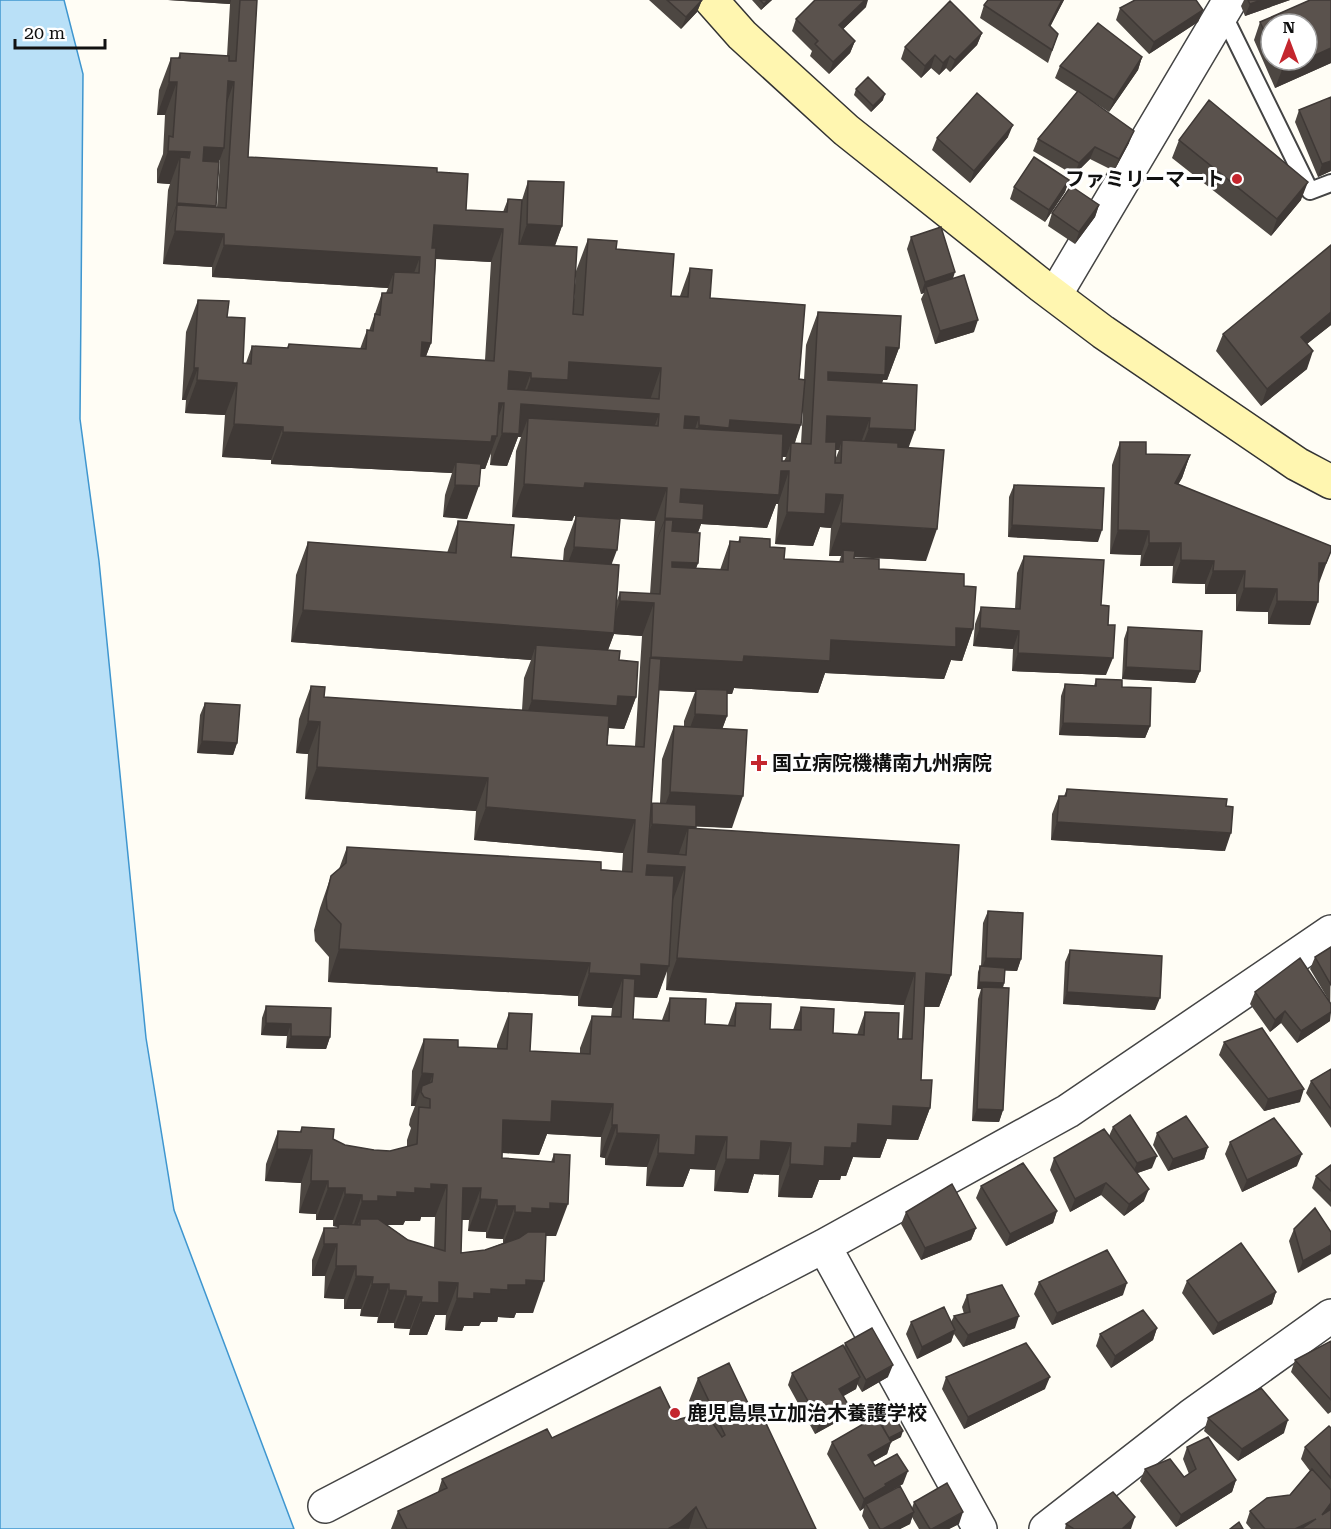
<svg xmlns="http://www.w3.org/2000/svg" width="1331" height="1529" viewBox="0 0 1331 1529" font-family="'Roboto Serif','Noto Sans JP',serif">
	<rect width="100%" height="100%" fill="#fffdf5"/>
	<!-- water -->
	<path fill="#b9e0f7" stroke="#3f96cf" stroke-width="1.5" d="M0 0H64L83 74 80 419 99 561 146 1038 174 1210 294 1529H0Z"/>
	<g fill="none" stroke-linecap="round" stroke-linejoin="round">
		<defs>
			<path id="lane" d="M1222 12 1310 191 1331 183"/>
			<path id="street" d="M1055 295 1230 0
				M824 1246 980 1529
				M325 1506 824 1246 1068 1111 1331 932
				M1046 1529 1191 1416 1331 1316"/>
			<path id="secondary" d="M711 0 742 35 846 130 1042 286 1103 332 1297 464 1331 482"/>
		</defs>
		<!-- lane casing -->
		<use href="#lane" stroke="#444" stroke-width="20"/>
		<!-- street casing -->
		<use href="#street" stroke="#444" stroke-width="36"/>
		<!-- secondary casing -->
		<use href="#secondary" stroke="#333" stroke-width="36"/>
		<!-- lane -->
		<use href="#lane" stroke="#fff" stroke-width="16"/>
		<!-- street -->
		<use href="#street" stroke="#fff" stroke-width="33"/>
		<!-- secondary -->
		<use href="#secondary" stroke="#fff6b0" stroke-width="33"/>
	</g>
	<!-- wall -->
	<path fill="#4d4742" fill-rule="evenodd" d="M168 0H257L248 157 437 172 466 210 503 212 508 199 522 200 528 181 562 226 555 246 573 314 576 271 588 239 616 249 671 296H680L690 268 710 298 799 379 804 380 806 345 818 312 899 348 887 380H883L882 383 908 448 926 561 854 557V558L879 569 964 586 973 629 962 661 951 660 944 679 825 673 818 693 734 688 732 694H727V716L722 729 732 828 696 826 695 828 951 975 939 1007H925L921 1080 930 1108 918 1140 887 1139 880 1158 853 1157 846 1176H841L840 1180H819L812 1198 778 1197 779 1175 754 1174 748 1193 714 1191 715 1170 690 1169 683 1187 646 1186 647 1167 605 1165V1158L600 1157 601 1137 547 1134 539 1155 502 1153V1158L551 1162 554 1154 556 1236H546L533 1313H516L514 1318 498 1317 497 1322H481L479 1326H464L462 1331 445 1330 446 1315H435L427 1335H409L410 1329 394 1328V1323H377L378 1317 360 1316 361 1309H344V1299L324 1298 325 1276H312V1260L324 1228H337L338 1227 333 1226V1220H316V1214L299 1213 301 1183 265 1181 266 1164 278 1131 300 1132 302 1127 345 1145 374 1150 390 1151 407 1147V1140L411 1128 409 1125 410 1119 415 1106H411L412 1071 424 1039 458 1047 497 1049V1045L509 1013 530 1051 580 1054V1048L592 1016 611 1017 612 1008 578 1006V996L328 982 329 957 315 941 314 930 320 908 331 876 339 869 347 847 622 871 623 853 474 840 476 811 305 799 308 754 296 753 299 719 311 686 324 697 522 710 524 678 531 660 291 642 296 575 308 542 447 553 458 521 511 557 563 561 564 549 576 516 612 564 616 603 620 592 650 594 655 521 574 516 572 521 512 517 516 451 521 437H518L507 466 490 465 491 453 485 469H481L480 471 467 519 443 517 445 495 452 473 271 464V460L222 457 225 415 185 413 186 400H182L186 332 198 300 227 317 243 363H246L252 346 287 348 289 344 360 349 367 330 369 331 382 293H386L388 288 212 277V267L163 264 168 190 170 184 157 183V169L163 154 165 115H157L159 90 171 58H178L180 53 227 56 230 4ZM220 159 217 207H216L219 162ZM436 259 491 262 485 360 426 356 431 343ZM803 410 801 443H795ZM836 450H839L835 460ZM782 457H786L784 461H782ZM776 504H778L775 544 813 546 820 527 831 528 829 556H841L839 562 784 559 770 547 740 537 738 542 730 541 720 570 696 568 698 563V532L701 524 767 528ZM614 634 642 636 635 746 607 745 609 728 624 729 636 697 619 660 608 650ZM659 690 695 692 684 721V727L674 726 662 759 660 803H652L651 807ZM667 969 666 990 904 1005 902 1039H898L865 1012 857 1035 833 1033 801 1007 793 1030 770 1029 736 1003 728 1025 705 1024 670 998 662 1020 633 1019 634 997 657 998ZM421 1217H435L434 1248 408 1240 387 1225H403L405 1221H420ZM462 1220H469L468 1231 486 1232V1238L503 1239V1243L485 1250 461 1253Z
		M649 0H702L697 12 681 29Z
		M752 0H772L761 10Z
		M988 0H1064L1050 26 1058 34 1048 63 980 18 984 5Z
		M1244 0H1290L1245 16 1241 6Z
		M1310 0H1331V63L1275 88 1254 40 1260 22ZM1271 24H1307V60H1271Z
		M866 7 843 29 855 41 850 53 829 74 810 56 812 51 792 31 796 19Z
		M1120 8 1203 10 1198 22 1149 54 1116 20Z
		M982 33 977 45 950 72 946 68 939 75 931 68 921 78 901 59 905 47Z
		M1142 57 1138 70 1109 112 1092 101 1129 143 1114 171 1090 159 1074 175 1033 151 1038 139 1077 92 1055 78 1060 66Z
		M856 89 883 100 871 112 854 95Z
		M1299 110 1331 171 1318 177 1295 122Z
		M1008 137 970 183 932 150 937 138Z
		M1179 140 1301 200 1271 236 1172 158Z
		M1069 180 1065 192 1045 222 1010 199 1014 187Z
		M1099 205 1095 217 1075 244 1048 226 1052 213Z
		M911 237 953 279 974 332 935 344 921 299 924 293 921 294 907 249Z
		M1331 325 1307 344V369L1261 406 1216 351 1223 334Z
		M1120 442 1146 454 1190 455 1182 478 1178 484 1318 584 1310 625 1268 624V612L1236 611V594H1205V584L1172 583 1173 566H1140L1141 555 1110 554 1112 465Z
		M1014 485 1098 542 1008 537 1009 497Z
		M1024 556 1101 605 1106 675 1012 671 1013 649 973 646 975 624 981 607 1015 609 1017 573Z
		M1128 627 1200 671 1195 683 1122 679 1124 639Z
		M1096 679 1122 687 1150 726 1145 738 1059 735 1061 696 1065 684 1094 686Z
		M205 703 237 743 233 755 197 753 200 715Z
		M1067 789 1225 851 1051 840 1052 814 1059 796H1064Z
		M988 911 1021 959 1017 971 1005 970 1004 983 1003 988V1110L999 1122 972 1121 978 999 981 989H977L978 972 980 966H981L983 923Z
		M1331 947 1330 1021 1297 1043 1281 1023 1270 1032 1250 1004 1255 992 1328 999 1310 969 1315 957Z
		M1070 950 1155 1010 1063 1004 1065 962Z
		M266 1006 330 1037 326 1049 286 1048 287 1036 261 1035 262 1018Z
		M1224 1042 1300 1102 1264 1111 1219 1055Z
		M1331 1069V1128L1306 1093 1311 1081Z
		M1113 1127 1152 1168 1137 1173 1144 1201 1124 1216 1101 1195 1070 1212 1050 1170 1054 1158 1109 1136Z
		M1157 1133 1208 1147 1204 1159 1168 1171 1153 1145Z
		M1230 1142 1297 1166 1242 1192 1225 1154Z
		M1331 1165V1207L1312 1188 1316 1176Z
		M981 1186 1057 1211 1053 1223 1006 1246 976 1198Z
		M906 1212 976 1228 971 1240 921 1260 901 1224Z
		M1294 1229 1331 1232 1298 1273 1289 1241Z
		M1187 1281 1276 1292 1272 1304 1213 1335 1182 1293Z
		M1039 1282 1123 1295 1052 1325 1034 1294Z
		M967 1295 1015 1328 963 1347 954 1334 951 1342 917 1359 906 1334 911 1322H951L954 1316 964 1314 962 1307Z
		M1157 1328 1153 1340 1111 1368 1096 1346 1100 1334Z
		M1331 1341V1412L1328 1414 1291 1372 1295 1360Z
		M845 1343 888 1377 862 1392 857 1384 856 1389 843 1396 849 1406 844 1418 815 1434 788 1385 792 1373 844 1347Z
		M946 1377 1045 1389 964 1429 942 1389Z
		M698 1378 756 1420 816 1529H391L398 1511 438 1492 442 1479 552 1438 676 1420 696 1415 689 1401Z
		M1208 1418 1284 1433 1238 1461 1204 1431Z
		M881 1422 901 1437 891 1442 887 1454 872 1462 875 1466 903 1484 893 1489 912 1508 914 1502 959 1524 949 1529H919L912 1517 910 1524 900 1529H869L862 1516 864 1508 860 1511 827 1454 832 1442Z
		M1331 1428V1529H1251L1246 1523 1250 1511 1290 1495 1310 1471 1301 1459 1305 1447Z
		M1187 1447 1236 1480 1232 1492 1176 1527 1140 1481 1145 1469 1184 1477 1189 1474 1183 1459Z
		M1066 1524 1131 1529H1065Z"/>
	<!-- shaded-wall -->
	<path fill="#3f3936" d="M168 0H231L230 4Z
		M702 0 697 12 681 29 686 17Z
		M768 0H772L761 10 764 4Z
		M865 0H868L866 7 835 37 839 25Z
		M1062 0H1064L1045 37 1049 25Z
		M1261 0H1290L1245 16 1250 4Z
		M1203 10 1198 22 1149 54 1154 42Z
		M982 33 977 45 950 72 955 60Z
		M855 41 850 53 829 74 833 62Z
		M1331 48V63L1275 88 1282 70 1304 60H1307V59Z
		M935 55 931 68 921 78 925 66Z
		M950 56 946 68 939 75 943 63Z
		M1142 57 1138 70 1109 112 1114 100Z
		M228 81 234 82 223 114Z
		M169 82H177L165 115H157Z
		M885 94 883 100 871 112 873 106Z
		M1013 125 1008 137 970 183 974 171Z
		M1134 131 1129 143 1114 171 1119 159Z
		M204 147 224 148 212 181 192 180Z
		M1095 147 1090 159 1074 175 1079 163Z
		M168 151 190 152 178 182 180 157 170 184 157 183Z
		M1331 161V171L1318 177 1322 164Z
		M1069 180 1065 192 1045 222 1049 210Z
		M1308 182 1301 200 1271 236 1277 219Z
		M177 203 216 206 206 233 224 234 212 267 163 264 175 231 177 205 165 236Z
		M1099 205 1095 217 1075 244 1079 232Z
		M527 224 562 226 550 258 515 257Z
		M434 225 503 229 491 262 422 258Z
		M224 245 420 257 408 289 394 272 388 288 212 277Z
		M955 272 951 285 926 287 924 293 921 294 925 282Z
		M1331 312V325L1294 354 1301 337Z
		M978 320 974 332 935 344 940 331Z
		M422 342 431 343 419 375Z
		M886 347 899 348 887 380H883L873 408 816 405 828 372Z
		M1313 351 1307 369 1261 406 1267 389Z
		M569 362 661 368 650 400 659 414 647 447 528 418 521 437H518L507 466 490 465 502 433 521 404H522L531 378Z
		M194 368H198L186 400H182Z
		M509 371 531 373 519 406 503 404 492 436 487 435Z
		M197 380 237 383 225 415 185 413Z
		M685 416 699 417 688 450 673 449Z
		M827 416 870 418 858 451 842 440 839 450 815 449Z
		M730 420 801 425 790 456 791 443 786 457 720 453 687 458 699 425Z
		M234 424 283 427 271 460 222 457Z
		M869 428 915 430 903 463 857 460Z
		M283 432 492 436H497L485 469H481L479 474 456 462 452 473 271 464Z
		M1190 455 1182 478 1166 506 1175 483Z
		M781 471H789L778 504H776L767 528 701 524 691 553 663 551 665 520 653 550 665 518 681 489Z
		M585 483 667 488 655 521 574 516 572 521 512 517 524 484Z
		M455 485 479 486 467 519 443 517Z
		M826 494 843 495 831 528 820 527 813 546 775 544 787 512Z
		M841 523 937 529 926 561 843 556V550L841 556H829Z
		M1012 525 1102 530 1098 542 1008 537Z
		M1118 530 1149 531 1141 555 1110 554Z
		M1149 543H1181L1173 566H1140Z
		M574 547 617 550 605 582 562 579Z
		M1331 551 1318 586 1319 563Z
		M1181 560 1214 561 1205 584 1172 583Z
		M672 562 698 563 686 596 660 594Z
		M1213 571H1245L1236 594H1205Z
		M1244 588 1277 589 1268 612 1236 611Z
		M620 601 654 603 642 636 614 634 602 666 536 645 531 660 291 642 303 610 608 633Z
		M1277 601 1318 602 1310 625 1268 624Z
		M956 628 973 629 962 661 951 660 944 679 825 673 818 693 734 688 732 694 696 692V689L695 692 648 690 651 657 744 656 831 640Z
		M980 628 1019 631 1013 649 973 646Z
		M1018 653 1113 658 1106 675 1012 671Z
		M1126 667 1200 671 1195 683 1122 679Z
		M618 696 636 697 624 729 609 728 520 732 532 700Z
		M695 714 727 716 715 749 683 747Z
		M308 721 320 722 308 754 296 753Z
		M1063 723 1150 726 1145 738 1059 735Z
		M202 741 237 743 233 755 197 753Z
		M317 767 488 778 476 811 305 799Z
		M670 792 743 796 732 828 658 825Z
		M486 807 635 820 623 853 474 840Z
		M1057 822 1231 833 1225 851 1051 840Z
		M652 824 696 827 686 853 688 828 677 859 640 857Z
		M647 865 685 867 673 900 635 897Z
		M339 949 590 963 578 996 328 982Z
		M677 958 915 973 904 1005 666 990Z
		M986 958 1021 959 1017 971 981 970Z
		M641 964 669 966 657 998 634 997 623 978 612 1008 578 1006 589 973Z
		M926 973 951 975 939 1007 915 1006Z
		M979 982 1004 983 1002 990 977 989Z
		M1067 992 1160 998 1155 1010 1063 1004Z
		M1285 1011 1281 1023 1270 1032 1275 1020Z
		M1331 1012 1330 1021 1297 1043 1301 1031Z
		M266 1023 291 1024 287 1036 261 1035Z
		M291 1036 330 1037 326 1049 286 1048Z
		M422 1073 433 1074 424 1097 422 1086 415 1106H411Z
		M1304 1089 1300 1102 1264 1111 1268 1099Z
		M552 1101 613 1104 601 1137 547 1134 539 1155 492 1152 503 1120Z
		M893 1106 930 1108 918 1140 887 1139 880 1158 853 1157 846 1176H841L840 1180H819L812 1198 778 1197 790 1164 825 1147 858 1124Z
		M977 1109 1003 1110 999 1122 972 1121Z
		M612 1125H617L605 1158 600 1157Z
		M617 1133 659 1135 647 1167 605 1165Z
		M696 1136 727 1137 715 1170 690 1169 683 1187 646 1186 658 1153Z
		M761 1141 791 1143 779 1175 754 1174 748 1193 714 1191 726 1159Z
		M1208 1147 1204 1159 1168 1171 1173 1159Z
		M277 1149 312 1150 301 1183 265 1181Z
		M1302 1154 1297 1166 1242 1192 1247 1180Z
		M1157 1156 1152 1168 1132 1175 1137 1163Z
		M311 1181H328L316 1214 299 1213Z
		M1106 1183 1101 1195 1070 1212 1075 1199Z
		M431 1184 447 1185 435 1217H421L420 1221H405L403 1225H387L385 1229 360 1225V1219L355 1233H351L362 1201 378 1196Z
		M328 1188H345L333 1220H316Z
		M463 1188H481L469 1220H451Z
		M1149 1189 1144 1201 1124 1216 1129 1204Z
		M345 1194 362 1195 351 1227 339 1224 338 1227 333 1226Z
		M480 1199 497 1200 486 1232 468 1231Z
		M550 1203 568 1204 556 1236H540L503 1245 515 1212Z
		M497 1206H515L503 1239 486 1238Z
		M1057 1211 1053 1223 1006 1246 1010 1234Z
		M976 1228 971 1240 921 1260 925 1248Z
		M324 1244H337L325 1276H312Z
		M1331 1245V1254L1298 1273 1303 1261Z
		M336 1266H356L344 1299 324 1298Z
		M356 1276 373 1277 361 1309H344Z
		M526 1280 544 1281 533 1313H516L514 1318 498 1317 497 1322H481L479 1326H464L462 1331 445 1330 457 1298Z
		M439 1282 458 1283 446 1315H435L427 1335H409L421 1302Z
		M1127 1283 1123 1295 1052 1325 1057 1313Z
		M372 1284H389L378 1317 360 1316Z
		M389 1290 406 1291 394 1323H377Z
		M1276 1292 1272 1304 1213 1335 1218 1323Z
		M406 1296 422 1297 410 1329 394 1328Z
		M1019 1316 1015 1328 963 1347 968 1335Z
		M1157 1328 1153 1340 1111 1368 1115 1356Z
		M955 1330 951 1342 917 1359 922 1347Z
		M893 1365 888 1377 862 1392 866 1380Z
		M860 1377 856 1389 835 1401 839 1389Z
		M1050 1377 1045 1389 964 1429 968 1417Z
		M849 1406 844 1418 815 1434 820 1422Z
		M1288 1420 1284 1433 1238 1461 1242 1449Z
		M903 1431 901 1437 891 1442 887 1454 864 1467 868 1455 888 1439Z
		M908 1471 903 1484 866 1504 864 1508 860 1511 864 1499 885 1484Z
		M1236 1480 1232 1492 1176 1527 1181 1515Z
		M1331 1503V1509L1322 1515Z
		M696 1507 689 1529H668Z
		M914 1512 910 1524 900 1529H883Z
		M963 1512 959 1524 949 1529H932Z
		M1135 1517 1131 1529H1122Z
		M1316 1519 1313 1529H1295Z"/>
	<!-- building -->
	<path fill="#5a524d" stroke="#3f3936" stroke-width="1.5" fill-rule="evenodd" d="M240 0H257L248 157 437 168V172L468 174 466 210 507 212 508 199 522 200 519 244 577 247 573 314 583 315 588 239 617 241 616 249 674 254 671 296 688 297 690 268 712 270 710 298 805 305 799 379 805 380 801 425 730 420 729 428 699 425V417L685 416 684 428 783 434 782 461H790L791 443 811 444 818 312 901 316 899 348 886 347 885 375 828 372V380L917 385 915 430 869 428 870 418 827 416 826 442H836L835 463H841L842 440 898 443V447L944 450 937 529 841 523 843 495 826 494 825 514 787 512 789 471H781L779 495 681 489 680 502 704 504 703 520 665 518 667 488 585 483 584 488 524 484 528 418 658 426 659 414 521 404 519 434 502 433 504 403H499L497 436H492L491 442 283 432V427L234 424 237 383 197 380 198 368H194L198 300 229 301 227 317 245 318 243 363 251 364 252 346 288 348 289 344 366 349 367 330 373 331 375 314 380 315 382 293H392L394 272 419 273 420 257 224 245V234L175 231 177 205 226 208 234 82 228 81 224 148 204 147 203 161 219 162 216 206 177 203 180 157 189 158 190 152 168 151 169 136 173 137 177 82H169L171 58H180V53L229 56V61H236ZM434 225 503 229 494 361 421 356 422 342 431 343 436 248H432ZM569 362 661 368 659 399 508 389 509 371 531 373V378L568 380Z
		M667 0H702L686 17Z
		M760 0H768L764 4Z
		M815 0H865L839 25 855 41 833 62 815 44 818 41 796 19Z
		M988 0H1062L1049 25 1058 34 1052 50 984 5Z
		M1135 0H1196L1203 10 1154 42 1120 8Z
		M1248 0H1261L1250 4Z
		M1310 0H1331V48L1307 59V24H1271V46L1260 22Z
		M950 1 982 33 955 60 950 56 943 63 935 55 925 66 905 47Z
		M1098 23 1142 57 1114 100 1060 66Z
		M1277 60H1304L1282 70Z
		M868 77 885 94 873 106 856 89Z
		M1078 91 1134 131 1119 159 1095 147 1079 163 1038 139Z
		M977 93 1013 125 974 171 937 138Z
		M1331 97V161L1322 164 1299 110Z
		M1209 100 1308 182 1277 219 1179 140Z
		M1034 157 1069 180 1049 210 1014 187Z
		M528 181 564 182 562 226 527 224Z
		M1071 186 1099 205 1079 232 1052 213Z
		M941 227 955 272 925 282 911 237Z
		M1331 245V312L1301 337 1313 351 1267 389 1223 334Z
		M964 275 978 320 940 331 926 287Z
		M1120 442H1146V454L1190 455 1175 483 1331 546V551L1326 563H1319L1318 602 1277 601V589L1244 588 1245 571H1213L1214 561 1181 560V543H1149V531L1118 530Z
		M456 462 481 464 479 486 455 485Z
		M1014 485 1104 488 1102 530 1012 525Z
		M576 516 620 519 617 550 574 547Z
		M665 520H673L672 531 700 533 698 563 672 562V567L728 570 730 541 740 542V537L770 539V547L785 548 784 559 843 562V550L855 551 854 558 879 559V569L964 574V586L976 587 973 629 956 628V647L831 640 830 661 744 656 743 662 651 657 654 603 620 601V592L660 594Z
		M458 521 514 525 511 557 619 565 614 633 303 610 308 542 456 553Z
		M1024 556 1104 560 1101 605 1109 606 1108 625H1115L1113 658 1018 653 1019 631 980 628 981 607 1020 609Z
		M1128 627 1202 631 1200 671 1126 667Z
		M536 645 620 651 619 660 638 662 636 697 618 696 617 706 532 700Z
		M650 658 661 659 648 852 686 855 688 828 959 845 951 975 926 973 921 1080H932L930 1108 893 1106 892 1126 858 1124 857 1143H852L851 1148 825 1147 824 1166 790 1164 791 1143 761 1141 760 1160 726 1159 727 1137 696 1136 695 1155 658 1153 659 1135 617 1133V1125H612L613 1104 552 1101 551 1122 503 1120 502 1158 554 1162V1154L570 1155 568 1204 550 1203V1209L532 1208V1213L515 1212V1206H497V1200L480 1199 481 1188H463L461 1253 485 1250 519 1238 528 1232H546L544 1281 526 1280V1285H508V1290L491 1289V1294L474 1293V1299L457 1298 458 1283 439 1282V1303L421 1302 422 1297 406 1296V1291L389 1290V1284H372L373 1277 356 1276V1266H336L337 1244H324V1228H338L339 1224 360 1225V1219H378L408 1240 445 1251 447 1185 431 1184V1189L415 1188V1193L397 1192V1197L378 1196V1201H362V1195L345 1194V1188H328V1181H311L312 1150 277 1149 278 1131 301 1132 302 1127 334 1129 333 1139 345 1145 374 1150 390 1151 417 1144 419 1107 430 1108V1099L424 1097 421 1092 422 1086 432 1082 433 1074 422 1073 424 1039 458 1040V1047L507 1049 509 1013 532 1014 530 1051 590 1054 592 1016 621 1017 623 978 635 979 633 1019 669 1021 670 998 706 999 705 1024 735 1026 736 1003 771 1004 770 1029 801 1030V1007L834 1009 833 1033 864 1035 865 1012 899 1013 898 1039H912L915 973 677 958 685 867 647 865 646 875 674 876 669 966 641 964V976L589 973 590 963 339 949 341 924 327 909 326 897 331 876 346 863 347 847 601 862V870L632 872 635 820 486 807 488 778 317 767 320 722 308 721 311 686 325 687 324 697 609 716 607 745 644 747Z
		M1096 679 1122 680V687L1151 688 1150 726 1063 723 1065 684 1096 686Z
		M696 689 727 690V716L695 714Z
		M205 703 240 705 237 743 202 741Z
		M674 726 747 730 743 796 670 792Z
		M1067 789 1227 799 1226 806 1233 807 1231 833 1057 822 1059 796H1066Z
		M652 803 696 805V827L652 824Z
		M988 911 1023 913 1021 959 986 958Z
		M1331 947V985L1315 957Z
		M1070 950 1162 956 1160 998 1067 992Z
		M1300 958 1331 1004V1012L1301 1031 1285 1011 1275 1020 1255 992Z
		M980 966 1005 968 1004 983 979 982Z
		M982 987 1009 988 1003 1110 977 1109Z
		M266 1006 331 1008 330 1037 291 1036V1024L266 1023Z
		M1262 1028 1304 1089 1268 1099 1224 1042Z
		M1331 1069V1109L1311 1081Z
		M1130 1115 1157 1156 1137 1163 1113 1127Z
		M1186 1116 1208 1147 1173 1159 1157 1133Z
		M1274 1118 1302 1154 1247 1180 1230 1142Z
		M1104 1129 1149 1189 1129 1204 1106 1183 1075 1199 1054 1158Z
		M1023 1163 1057 1211 1010 1234 981 1186Z
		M1331 1165V1191L1316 1176Z
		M952 1184 976 1228 925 1248 906 1212Z
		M1315 1208 1331 1232V1245L1303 1261 1294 1229Z
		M1241 1243 1276 1292 1218 1323 1187 1281Z
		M1107 1250 1127 1283 1057 1313 1039 1282Z
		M1002 1285 1019 1316 968 1335 954 1316 970 1312 967 1295Z
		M944 1307 955 1330 922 1347 911 1322Z
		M1143 1310 1157 1328 1115 1356 1100 1334Z
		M872 1328 893 1365 866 1380 845 1343Z
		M1331 1341V1400L1295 1360Z
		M1026 1343 1050 1377 968 1417 946 1377Z
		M843 1345 860 1377 839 1389 849 1406 820 1422 792 1373Z
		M729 1363 756 1420 763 1417 816 1529H707L696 1507 680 1522 668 1529H407L398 1511 447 1488 442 1479 547 1429 552 1438 660 1387 676 1420 695 1415 703 1417 712 1422 722 1437 725 1435 698 1378Z
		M1261 1388 1288 1420 1242 1449 1208 1418Z
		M877 1416 891 1442 868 1455 875 1466 897 1454 908 1471 885 1484 886 1486 864 1499 832 1442Z
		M894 1416 903 1431 889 1438 880 1423Z
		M1329 1426 1331 1428V1478L1305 1447Z
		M1208 1437 1236 1480 1181 1515 1145 1469 1170 1459 1184 1477 1196 1469 1187 1447Z
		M1312 1469 1331 1490V1503L1322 1515 1331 1509V1529H1301L1316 1519 1295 1529H1265L1250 1511 1267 1498 1290 1495Z
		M947 1483 963 1512 932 1529H930L914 1502Z
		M900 1486 914 1512 883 1529H880L866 1504Z
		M1113 1492 1135 1517 1122 1529H1074L1066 1524Z
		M1239 1522 1243 1529H1230Z"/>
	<!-- markers -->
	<g fill="#c4262e" stroke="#fff" stroke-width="2">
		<circle cx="1237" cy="179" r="6"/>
		<path d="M756 754h6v6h6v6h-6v6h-6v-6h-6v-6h6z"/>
		<circle cx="675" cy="1413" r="6"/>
	</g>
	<g text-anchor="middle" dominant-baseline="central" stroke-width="6" stroke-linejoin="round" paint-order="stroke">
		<!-- poi labels -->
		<g font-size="20" font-weight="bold" fill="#111" stroke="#fff" text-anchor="start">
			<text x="1225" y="179" text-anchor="end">ファミリーマート</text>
			<text x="772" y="763">国立病院機構南九州病院</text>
			<text x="687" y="1413">鹿児島県立加治木養護学校</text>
		</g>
	</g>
	<!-- north arrow -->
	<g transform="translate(1289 42)"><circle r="28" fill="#ffffff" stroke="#a0a0a0" stroke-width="1.5"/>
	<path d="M0-4.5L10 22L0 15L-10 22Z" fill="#c4262e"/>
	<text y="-9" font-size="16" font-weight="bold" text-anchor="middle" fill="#111111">N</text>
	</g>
	<!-- scale -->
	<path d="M15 39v9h90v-9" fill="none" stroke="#111111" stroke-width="3"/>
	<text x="24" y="39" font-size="18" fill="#111111" stroke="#ffffff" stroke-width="4.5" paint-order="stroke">20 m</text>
</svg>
